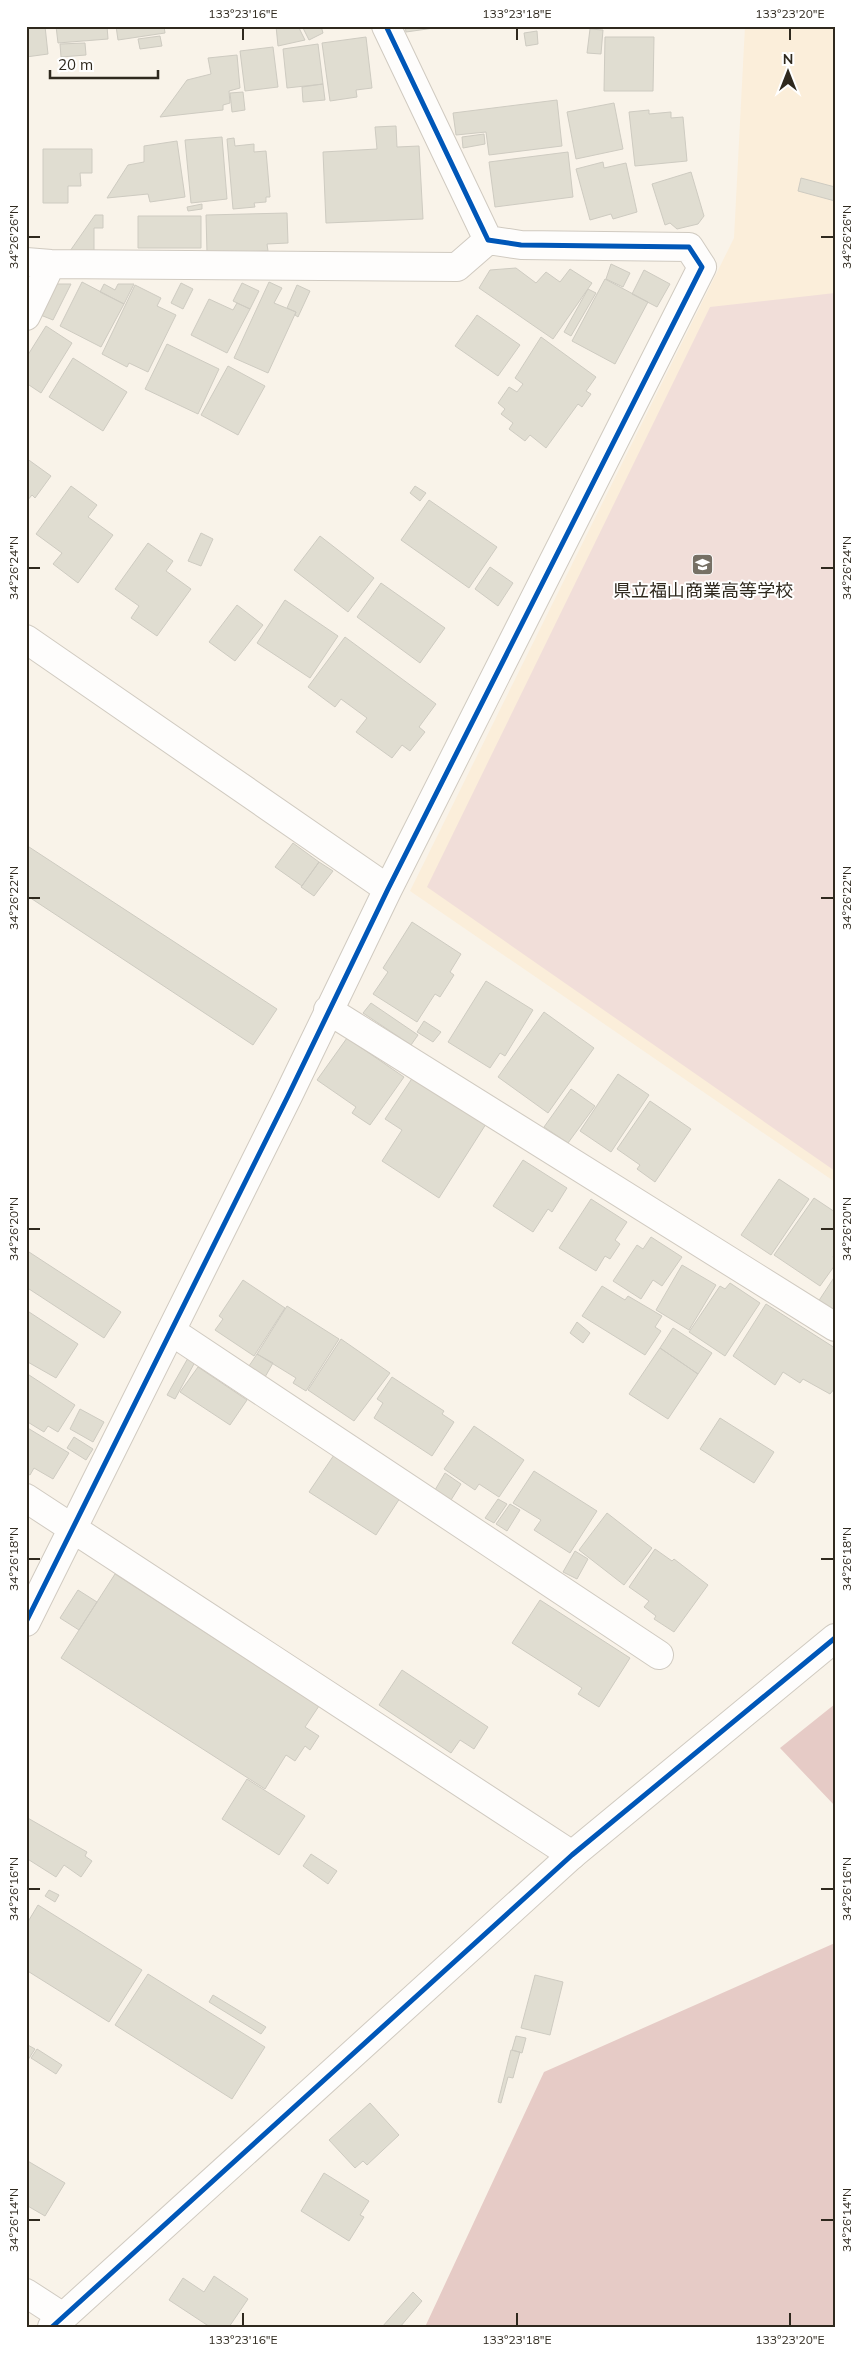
<svg xmlns="http://www.w3.org/2000/svg" width="861" height="2353" viewBox="0 0 861 2353" font-family="Mulish,'Noto Sans JP',sans-serif">
	<rect width="100%" height="100%" fill="#f9f3e9"/>
	<!-- built -->
	<path fill="#fbeeda" d="M745 26H835V1182L410 891 734 238Z"/>
	<!-- green -->
	<path fill="#f1ded9" d="M835 293V1171L427 887 710 307Z"/>
	<!-- forest -->
	<path fill="#e6cbc6" d="M835 1704V1806L780 1748Z
		M835 1943V2327H425L544 2072Z"/>
	<!-- building -->
	<path fill="#e0ddd1" stroke="#cecbc1" d="M26 26H45L48 54 26 57Z
		M56 26H107L108 39 58 43Z
		M116 26H164L165 33 118 40Z
		M276 26H298L305 40 278 46Z
		M302 26H321L323 33 309 40Z
		M405 26H433L434 28 406 32Z
		M590 29 603 30 601 54 587 53Z
		M537 31 538 44 526 46 524 33Z
		M160 36 162 46 140 49 138 39Z
		M366 37 372 88 356 90 357 97 330 101 322 43Z
		M605 37H654L653 91H604Z
		M85 43 86 55 61 57 60 44Z
		M318 44 323 84 287 88 283 49Z
		M273 47 278 87 245 91 240 51Z
		M237 55 240 88 229 91 230 103 223 105V110L160 117 187 80 211 74 208 58Z
		M323 84 325 100 303 102 302 87Z
		M243 92 245 110 232 112 230 93Z
		M557 100 562 146 489 155 486 132 456 135 453 113Z
		M614 103 623 149 576 159 567 112Z
		M649 110V114L671 112V118L683 117 687 161 635 166 629 112Z
		M396 126 397 147 419 146 423 219 326 223 323 152 377 149 375 127Z
		M484 134 485 144 463 148 462 137Z
		M222 137 227 199 191 203 185 140Z
		M234 138 235 146 254 144V152L266 151 270 197H266V202L254 203 255 207 233 209 227 139Z
		M177 141 185 197 150 202 148 194 107 198 128 165 144 162V146Z
		M43 149H92V173H80L81 186H68V203H43Z
		M568 152 573 197 495 207 489 162Z
		M603 162 604 168 626 163 637 212 613 219 611 214 590 220 576 169Z
		M691 172 704 216 698 224 677 229 670 223 665 225 652 184Z
		M801 178 835 187V201L798 191Z
		M202 204V209L188 211 187 207Z
		M287 213 288 243 267 244 268 251 207 253 206 215Z
		M95 215H103V228H94V251H70Z
		M138 216H201V248H138Z
		M611 264 630 273 623 287 606 279Z
		M516 268 536 283 546 272 560 282 570 269 592 283 553 339 479 288 490 270Z
		M644 270 670 284 657 307 632 294Z
		M605 279 648 302 615 364 572 341Z
		M82 282 124 304 101 347 60 326Z
		M269 282 282 288 274 303 296 312 268 373 234 358Z
		M181 283 193 289 183 309 171 303Z
		M242 283 259 291 250 309 233 301Z
		M55 284H71L53 320 38 314Z
		M104 284 115 290 118 284H134L124 304 100 292Z
		M135 285 161 298 157 306 176 315 148 372 129 363 127 367 102 354Z
		M297 285 310 291 298 317 295 315 296 312 287 308Z
		M588 289 596 293 571 336 564 332Z
		M209 299 233 310 237 303 250 309 227 353 191 335Z
		M477 315 520 345 498 376 455 346Z
		M46 326 72 343 41 393 26 383V358Z
		M541 337 596 377 586 391 591 394 582 407 578 404 546 448 530 435 525 441 509 429 513 423 501 414 505 409 498 403 509 387 517 392 523 384 515 378Z
		M167 344 219 369 198 414 145 389Z
		M73 358 127 392 103 431 49 397Z
		M228 366 265 386 238 435 201 415Z
		M26 458 51 476 35 498 32 495 26 502Z
		M71 486 97 505 88 517 113 535 78 583 53 564 62 553 36 534Z
		M415 486 426 493 420 501 410 493Z
		M429 500 497 547 469 588 401 540Z
		M201 533 213 539 201 566 188 561Z
		M320 536 374 578 348 612 294 570Z
		M148 543 173 561 166 571 191 589 157 636 131 618 139 606 115 589Z
		M490 567 513 583 498 606 475 589Z
		M381 583 445 628 420 663 357 617Z
		M285 600 338 636 310 678 257 643Z
		M237 605 263 625 235 661 209 642Z
		M345 637 436 704 419 727 425 732 410 751 402 745 392 758 356 732 367 718 341 699 335 707 308 687Z
		M293 843 319 862 302 886 275 867Z
		M26 845 277 1009 253 1045 26 895Z
		M319 862 333 871 314 896 301 887Z
		M412 922 461 954 450 972 454 975 440 997 435 994 417 1022 373 994 388 972 383 968Z
		M486 981 533 1010 505 1056 500 1053 490 1068 448 1042Z
		M371 1003 418 1035 411 1045 363 1013Z
		M544 1012 594 1048 548 1113 498 1077Z
		M424 1021 441 1032 433 1042 417 1032Z
		M347 1038 404 1077 370 1125 352 1113 356 1107 317 1080Z
		M618 1074 649 1095 611 1152 580 1131Z
		M413 1077 486 1124 439 1198 382 1161 402 1130 385 1119Z
		M571 1089 595 1106 568 1143 544 1127Z
		M650 1101 691 1129 655 1182 637 1169 640 1165 617 1149Z
		M523 1160 567 1188 552 1212 548 1209 533 1232 493 1206Z
		M779 1179 809 1199 771 1255 741 1235Z
		M814 1198 835 1212V1254L833 1256 835 1265 820 1286 774 1255Z
		M591 1199 627 1222 615 1240 620 1244 610 1259 605 1256 596 1271 559 1248Z
		M651 1237 682 1257 662 1286 653 1280 641 1299 613 1281 637 1245 643 1249Z
		M29 1252 121 1312 104 1338 26 1287V1256Z
		M682 1265 716 1285 689 1330 656 1310Z
		M835 1276V1312L818 1302Z
		M243 1280 285 1308 254 1356 215 1330 223 1319 219 1316Z
		M730 1283 760 1303 725 1356 689 1332 720 1286 725 1289Z
		M602 1286 625 1300 628 1296 662 1316 655 1327 661 1331 645 1355 582 1316Z
		M766 1304 835 1348V1388L830 1394 803 1379 800 1383 783 1372 775 1385 733 1356Z
		M287 1306 339 1339 306 1391 293 1383 296 1378 257 1354Z
		M26 1310 78 1344 56 1378 26 1361Z
		M577 1322 590 1333 583 1343 570 1333Z
		M673 1328 712 1353 698 1374 660 1348Z
		M341 1339 390 1373 354 1421 308 1390Z
		M660 1348 698 1374 668 1419 629 1394Z
		M257 1354 273 1363 265 1377 249 1366Z
		M188 1358 195 1362 175 1399 167 1395Z
		M198 1367 247 1400 230 1425 180 1392Z
		M26 1373 75 1405 58 1432 48 1426 44 1432 26 1421Z
		M392 1377 444 1411 442 1414 454 1422 432 1456 374 1418 383 1403 377 1399Z
		M80 1409 104 1422 93 1442 70 1429Z
		M720 1418 774 1452 754 1483 700 1449Z
		M474 1426 524 1460 499 1497 479 1484 475 1490 444 1469Z
		M26 1427 69 1453 53 1479 34 1468 30 1475 26 1473Z
		M74 1437 93 1449 86 1460 67 1448Z
		M334 1455 400 1498 376 1535 309 1492Z
		M534 1471 597 1511 570 1553 534 1530 541 1520 513 1503Z
		M445 1473 461 1484 451 1500 435 1490Z
		M498 1499 507 1504 494 1523 485 1518Z
		M510 1504 520 1510 507 1531 496 1524Z
		M607 1513 652 1548 624 1585 579 1550Z
		M655 1549 672 1561 674 1559 708 1585 674 1632 654 1619 656 1616 644 1607 649 1601 629 1587Z
		M575 1551 588 1559 577 1579 563 1572Z
		M115 1574 319 1706 305 1727 319 1736 310 1750 305 1746 295 1761 286 1755 265 1789 61 1658Z
		M78 1590 97 1602 79 1630 60 1618Z
		M540 1600 630 1658 599 1707 578 1694 582 1688 512 1643Z
		M402 1670 488 1727 474 1749 460 1740 451 1753 379 1705Z
		M247 1779 305 1816 279 1855 222 1819Z
		M26 1817 87 1852 85 1856 92 1861 81 1877 64 1865 56 1877 26 1858Z
		M311 1854 337 1871 328 1884 303 1866Z
		M49 1890 59 1895 55 1902 45 1896Z
		M38 1905 142 1970 109 2022 26 1970V1925Z
		M148 1974 265 2047 232 2099 115 2025Z
		M535 1975 563 1982 550 2035 521 2028Z
		M213 1995 266 2027 261 2034 209 2002Z
		M516 2036 526 2038 522 2053 512 2050Z
		M26 2044 35 2049 26 2063Z
		M37 2049 62 2065 56 2074 31 2058Z
		M511 2050 520 2052 513 2078 508 2077 501 2103 498 2102Z
		M370 2103 399 2135 367 2165 363 2161 355 2168 329 2140Z
		M26 2160 65 2183 45 2216 26 2205Z
		M324 2173 369 2201 360 2215 364 2217 349 2241 301 2211Z
		M214 2276 248 2299 229 2327H210L169 2300 183 2278 204 2292Z
		M413 2292 422 2301 400 2327H382Z"/>
	<g fill="none" stroke-linecap="round" stroke-linejoin="round">
		<defs>
			<path id="minor" d="M26 262 51 264 457 267 488 240
				M26 316 51 264
				M26 639 388 889
				M328 1010 835 1327
				M171 1331 659 1655
				M26 1498 572 1855
				M26 1622 288 1096 388 889 702 267 689 247 521 245 488 240 386 26
				M26 2293 63 2317"/>
			<path id="tertiary" d="M52 2327 572 1855 835 1638"/>
		</defs>
		<!-- minor casing -->
		<use href="#minor" stroke="#d0cac0" stroke-width="30"/>
		<!-- tertiary casing -->
		<use href="#tertiary" stroke="#d0cac0" stroke-width="30"/>
		<!-- minor -->
		<use href="#minor" stroke="#fefdfc" stroke-width="28"/>
		<!-- tertiary -->
		<use href="#tertiary" stroke="#fefdfc" stroke-width="28"/>
		<defs>
			<path id="cycleway" d="M26 1622 288 1096 388 889 702 267 689 247 521 245 488 240 386 26
				M52 2327 572 1855 835 1638"/>
		</defs>
		<!-- cycleway casing -->
		<use href="#cycleway" stroke="#fff" stroke-width="8"/>
		<!-- cycleway -->
		<use href="#cycleway" stroke="#0057b8" stroke-width="5"/>
	</g>
	<!-- ticks -->
	<path fill="none" stroke="#2f291e" stroke-width="2" d="M243 28V40M517 28V40M790 28V40M28 237H40M821 237H834M28 568H40M821 568H834M28 898H40M821 898H834M28 1229H40M821 1229H834M28 1559H40M821 1559H834M28 1889H40M821 1889H834M28 2220H40M821 2220H834M243 2313V2326M517 2313V2326M790 2313V2326"/>
	<!-- icons -->
	<defs>
		<symbol id="school-square" viewBox="-11 -11 22 22"><rect x="-9" y="-9" width="18" height="18" rx="4" fill="#767065" stroke="#fff"/><path d="M0-5L7-2L0 1L-7-2ZM-4 1L0 2.5L4 1V4Q0 6-4 4Z" fill="#fff"/></symbol>
	</defs>
	<g fill-rule="evenodd">
		<use href="#school-square" x="690" y="552" width="25" height="25"/>
	</g>
	<g text-anchor="middle" dominant-baseline="central" stroke-width="4" stroke-linejoin="round" paint-order="stroke">
		<!-- poi labels -->
		<g font-size="18" fill="#2f291e" stroke="#fff">
			<text x="703" y="590">県立福山商業高等学校</text>
		</g>
	</g>
	<!-- border -->
	<rect width="861" height="2353" fill="none" stroke="#ffffff" stroke-width="55"/>
	<!-- north arrow -->
	<g transform="translate(788 72)" stroke="#ffffff" stroke-width="4" paint-order="stroke">
	<path d="M0-4L9 19L0 12L-9 19Z" fill="#2f291e"/>
	<text y="-8" font-size="14" font-weight="bold" text-anchor="middle" fill="#2f291e">N</text>
	</g>
	<!-- scale -->
	<path d="M50 70v8h108v-8" fill="none" stroke="#2f291e" stroke-width="2.5"/>
	<text x="58" y="70" font-size="15" fill="#2f291e" stroke="#ffffff" stroke-width="4" paint-order="stroke">20 m</text>
	<rect x="28" y="28" width="806" height="2298" fill="none" stroke="#2f291e" stroke-width="2"/>
	<g font-size="12" text-anchor="middle" fill="#2f291e">
		<text x="243" y="18">133°23'16"E</text>
		<text x="517" y="18">133°23'18"E</text>
		<text x="790" y="18">133°23'20"E</text>
		<text transform="translate(14 237) rotate(-90)" y="4">34°26'26"N</text>
		<text transform="translate(847 237) rotate(-90)" y="4">34°26'26"N</text>
		<text transform="translate(14 568) rotate(-90)" y="4">34°26'24"N</text>
		<text transform="translate(847 568) rotate(-90)" y="4">34°26'24"N</text>
		<text transform="translate(14 898) rotate(-90)" y="4">34°26'22"N</text>
		<text transform="translate(847 898) rotate(-90)" y="4">34°26'22"N</text>
		<text transform="translate(14 1229) rotate(-90)" y="4">34°26'20"N</text>
		<text transform="translate(847 1229) rotate(-90)" y="4">34°26'20"N</text>
		<text transform="translate(14 1559) rotate(-90)" y="4">34°26'18"N</text>
		<text transform="translate(847 1559) rotate(-90)" y="4">34°26'18"N</text>
		<text transform="translate(14 1889) rotate(-90)" y="4">34°26'16"N</text>
		<text transform="translate(847 1889) rotate(-90)" y="4">34°26'16"N</text>
		<text transform="translate(14 2220) rotate(-90)" y="4">34°26'14"N</text>
		<text transform="translate(847 2220) rotate(-90)" y="4">34°26'14"N</text>
		<text x="243" y="2344">133°23'16"E</text>
		<text x="517" y="2344">133°23'18"E</text>
		<text x="790" y="2344">133°23'20"E</text>
	</g>
</svg>
